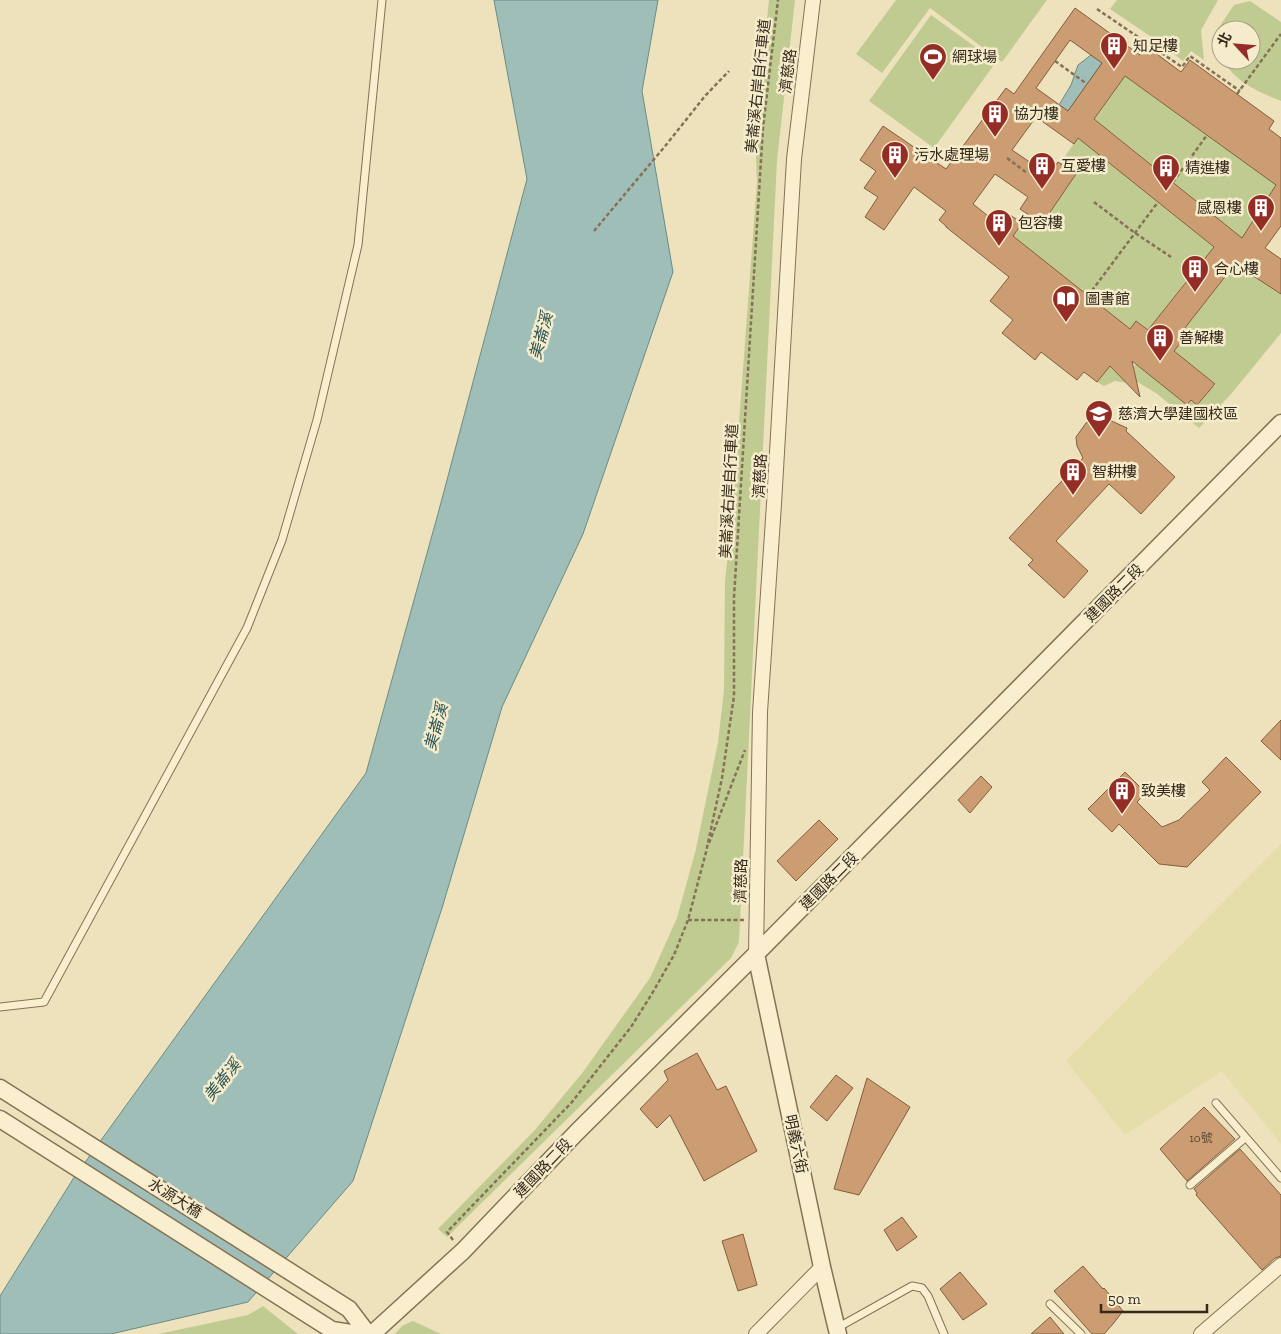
<svg xmlns="http://www.w3.org/2000/svg" width="1281" height="1334" viewBox="0 0 1281 1334" font-family="'Zilla Slab','Noto Sans TC',serif">
	<rect width="100%" height="100%" fill="#ede2bc"/>
	<!-- farmland -->
	<path fill="#e3deaa" d="M1281 844V1144L1222 1071 1125 1135 1066 1061Z"/>
	<!-- green -->
	<path fill="#c0cb91" d="M769 0H795L777 160 739 942 731 958 447 1237 438 1229 534 1131 583 1072 650 978 677 918 696 849 718 742 724 690 725 580 731 530 757 182 755 130Z
		M896 0H1047L1002 62 930 8 882 73 856 54Z
		M1117 0H1218L1201 30 1204 60 1191 51 1183 61 1150 36 1110 9Z
		M1250 1 1281 22V101C1259 92 1235 82 1223 60H1251V30H1221V57C1209 36 1223 22 1234 5Z
		M931 15 996 62 934 148 869 101Z
		M1125 76 1276 185 1242 238 1094 119Z
		M1078 138 1226 257 1201 262 1161 313 1164 343 1137 321 1130 329 1013 236 1028 215 1042 224 1076 174 1060 163Z
		M1235 264 1281 293V333L1232 393 1199 428 1156 393 1134 380 1129 375 1136 364 1187 405 1191 400 1197 405 1213 386 1214 387 1216 385 1174 351 1181 342 1177 338Z
		M1126 346 1127 383 1115 381 1104 386 1097 382Z
		M263 1306 298 1334H158L248 1315Z
		M413 1321 441 1334H395L402 1326Z"/>
	<!-- water -->
	<path fill="#a0beb8" stroke="#688c85" d="M494 0H658L642 91 673 272 583 534 502 707 442 908 353 1181 248 1302 111 1334H0V1296L73 1179 366 773 439 510 527 179Z
		M1091 55 1102 63 1068 111 1059 105 1071 85 1078 65Z"/>
	<!-- building -->
	<path fill="#cc9d72" stroke="#845d3c" fill-rule="evenodd" d="M1075 8 1140 55 1146 46 1181 72 1190 60 1274 121 1269 129 1281 138V226L1265 248 1281 259V294L1235 264 1177 338 1181 342 1174 351 1215 384 1197 405 1191 400 1187 405 1132 361 1140 397 1110 366 1097 382 1084 372 1077 380 1041 352 1035 360 1002 333 1013 320 990 301 1009 277 946 227V226L939 220 946 211 914 187 884 230 865 217 878 197 864 188 876 171 860 160 883 126 946 169 1006 88 1014 94ZM1070 40 1102 63 1068 111 1036 88ZM1125 76 1276 185 1242 238 1094 119ZM1036 117 1074 144 1078 138 1214 247 1148 330 1136 321 1130 329 1013 236 1022 223 1010 215 1002 227 973 204 995 174 1028 197 1020 209 1042 224 1076 174 1058 162 1049 175 1012 150Z
		M1095 418 1107 419 1127 428 1126 431 1175 477 1141 514 1109 484 1056 541 1088 571 1064 598 1028 565 1033 560 1009 538 1083 458 1077 446 1076 437 1086 423Z
		M1281 720V760L1261 741Z
		M1226 757 1261 792 1187 867 1159 864 1119 824 1112 832 1088 809 1125 772 1146 793 1137 802 1162 827 1179 820 1210 790 1202 782Z
		M981 776 992 787 970 813 958 800Z
		M819 820 838 839 796 881 777 861Z
		M697 1053 717 1090 726 1086 757 1151 704 1181 670 1115 657 1128 640 1109 668 1080 664 1071Z
		M836 1075 853 1088 827 1121 810 1107Z
		M867 1078 910 1107 859 1195 834 1189Z
		M1204 1107 1235 1139 1187 1181 1160 1149Z
		M1240 1149 1281 1195V1256L1275 1258 1262 1270 1196 1195 1197 1193 1194 1189Z
		M902 1217 917 1237 897 1251 884 1230Z
		M743 1234 757 1285 738 1291 722 1241Z
		M1083 1266 1103 1289 1104 1288 1123 1311 1113 1324 1104 1334H1092L1054 1291Z
		M960 1272 987 1304 963 1320 940 1289Z
		M1050 1317 1064 1334H1031Z"/>
	<g fill="none" stroke-linecap="round" stroke-linejoin="round">
		<defs>
			<path id="service" d="M0 1007 44 1002 247 628 282 540 317 420 358 245 382 0
				M1216 1103 1281 1178
				M1190 1185 1245 1138
				M1050 1304 1081 1334
				M837 1328 912 1286 922 1288 928 1296 944 1334"/>
			<path id="minor" d="M756 954 760 712 774 504 794 159 813 0
				M756 1334 822 1267
				M1201 1334 1281 1265"/>
			<path id="tertiary" d="M756 954 822 1267 838 1334
				M0 1088 349 1309 368 1334
				M0 1119 332 1330 357 1334
				M372 1334 463 1251 577 1132 756 954 1281 423"/>
		</defs>
		<!-- service casing -->
		<use href="#service" stroke="#857256" stroke-width="9"/>
		<!-- minor casing -->
		<use href="#minor" stroke="#857256" stroke-width="16"/>
		<!-- tertiary casing -->
		<use href="#tertiary" stroke="#857256" stroke-width="19"/>
		<!-- path -->
		<path stroke="#857256" stroke-width="2.5" stroke-dasharray="4 2.5" stroke-linecap="butt" d="M1097 9 1182 67 1190 56 1240 91
			M1055 61 1087 84
			M1237 94 1281 34
			M1007 158 1027 173
			M1173 182 1207 135
			M1094 202 1135 233 1171 257
			M594 231 666 145 705 96 729 71
			M1088 296 1158 202
			M709 843 745 750
			M688 920H744
			M453 1240 447 1232 572 1102 631 1027 653 992 674 955 688 920 706 852 722 778 734 696V597L763 128 778 0"/>
		<!-- service -->
		<use href="#service" stroke="#f9efcf" stroke-width="7"/>
		<!-- minor -->
		<use href="#minor" stroke="#f9efcf" stroke-width="14"/>
		<!-- tertiary -->
		<use href="#tertiary" stroke="#f9efcf" stroke-width="16"/>
	</g>
	<!-- icons -->
	<defs>
		<symbol id="building-pin" viewBox="-11 -11 22 30"><path d="M0 17L-7.5 6A9.5 9.5 0 1 1 7.5 6Z" fill="#942d26" stroke="#f5eccc"/><path d="M-4-6H4V6H1V3H-1V6H-4ZM-2.5-4.3h1.7v1.8h-1.7ZM.8-4.3h1.7v1.8H.8ZM-2.5-1h1.7V.8h-1.7ZM.8-1h1.7V.8H.8Z" fill="#fff"/></symbol>
		<symbol id="stadium-pin" viewBox="-11 -11 22 30"><path d="M0 17L-7.5 6A9.5 9.5 0 1 1 7.5 6Z" fill="#942d26" stroke="#f5eccc"/><path d="M0-5a6.5 5 0 1 0 0 10a6.5 5 0 1 0 0-10ZM-3.5-1.8h7v3.6h-7Z" fill="#fff"/></symbol>
		<symbol id="library-pin" viewBox="-11 -11 22 30"><path d="M0 17L-7.5 6A9.5 9.5 0 1 1 7.5 6Z" fill="#942d26" stroke="#f5eccc"/><path d="M-6-4Q-3-5.5-.7-3.5V5Q-3 3-6 4ZM6-4Q3-5.5 .7-3.5V5Q3 3 6 4Z" fill="#fff"/></symbol>
		<symbol id="university-pin" viewBox="-11 -11 22 30"><path d="M0 17L-7.5 6A9.5 9.5 0 1 1 7.5 6Z" fill="#942d26" stroke="#f5eccc"/><path d="M0-5L7-2L0 1L-7-2ZM-4 1L0 2.5L4 1V4Q0 6-4 4Z" fill="#fff"/></symbol>
	</defs>
	<g fill-rule="evenodd">
		<use href="#building-pin" x="1098" y="30" width="32" height="43"/>
		<use href="#stadium-pin" x="917" y="41" width="32" height="43"/>
		<use href="#building-pin" x="979" y="98" width="32" height="43"/>
		<use href="#building-pin" x="879" y="139" width="32" height="43"/>
		<use href="#building-pin" x="1026" y="150" width="32" height="43"/>
		<use href="#building-pin" x="1150" y="152" width="32" height="43"/>
		<use href="#building-pin" x="1245" y="192" width="32" height="43"/>
		<use href="#building-pin" x="983" y="207" width="32" height="43"/>
		<use href="#building-pin" x="1179" y="253" width="32" height="43"/>
		<use href="#library-pin" x="1050" y="283" width="32" height="43"/>
		<use href="#building-pin" x="1144" y="322" width="32" height="43"/>
		<use href="#university-pin" x="1083" y="398" width="32" height="43"/>
		<use href="#building-pin" x="1057" y="456" width="32" height="43"/>
		<use href="#building-pin" x="1106" y="775" width="32" height="43"/>
	</g>
	<g text-anchor="middle" dominant-baseline="central" stroke-width="5" stroke-linejoin="round" paint-order="stroke">
		<!-- number labels -->
		<g font-size="12" fill="#5a4631">
			<text x="1201" y="1138">10號</text>
		</g>
		<!-- poi labels -->
		<g font-size="15" fill="#34291b" stroke="#f5eccc" text-anchor="start">
			<text x="1133" y="46">知足樓</text>
			<text x="952" y="57">網球場</text>
			<text x="1014" y="114">協力樓</text>
			<text x="914" y="155">污水處理場</text>
			<text x="1061" y="166">互愛樓</text>
			<text x="1185" y="168">精進樓</text>
			<text x="1242" y="208" text-anchor="end">感恩樓</text>
			<text x="1018" y="223">包容樓</text>
			<text x="1214" y="269">合心樓</text>
			<text x="1085" y="299">圖書館</text>
			<text x="1179" y="338">善解樓</text>
			<text x="1118" y="414">慈濟大學建國校區</text>
			<text x="1092" y="472">智耕樓</text>
			<text x="1141" y="791">致美樓</text>
		</g>
		<!-- street labels -->
		<g font-size="15" fill="#34291b" stroke="#f5eccc">
			<text transform="translate(788 71) rotate(-83)">濟慈路</text>
			<text transform="translate(758 86) rotate(-84)">美崙溪右岸自行車道</text>
			<text transform="translate(760 476) rotate(-87)">濟慈路</text>
			<text transform="translate(729 491) rotate(-87)">美崙溪右岸自行車道</text>
			<text transform="translate(1114 593) rotate(-45)">建國路二段</text>
			<text transform="translate(741 881) rotate(-89)">濟慈路</text>
			<text transform="translate(829 881) rotate(-45)">建國路二段</text>
			<text transform="translate(796 1144) rotate(78)">明義六街</text>
			<text transform="translate(543 1168) rotate(-46)">建國路二段</text>
			<text transform="translate(175 1198) rotate(32)">水源大橋</text>
		</g>
		<!-- water labels -->
		<g font-size="16" font-style="italic" fill="#2a5454" stroke="#f5eccc">
			<text transform="translate(541 336) rotate(-75)">美崙溪</text>
			<text transform="translate(436 727) rotate(-75)">美崙溪</text>
			<text transform="translate(222 1080) rotate(-51)">美崙溪</text>
		</g>
	</g>
	<!-- north arrow -->
	<g transform="translate(1236 45) rotate(296)"><circle r="24" fill="#f5eccc" stroke="#a89e85"/>
	<path d="M0-4L9 19L0 12L-9 19Z" fill="#942d26"/>
	<text y="-8" font-size="14" font-weight="bold" text-anchor="middle" fill="#34291b">北</text>
	</g>
	<!-- scale -->
	<path d="M1101 1304v8h106v-8" fill="none" stroke="#34291b" stroke-width="2.5"/>
	<text x="1108" y="1304" font-size="15" fill="#34291b" stroke="#f5eccc" stroke-width="4" paint-order="stroke">50 m</text>
</svg>
